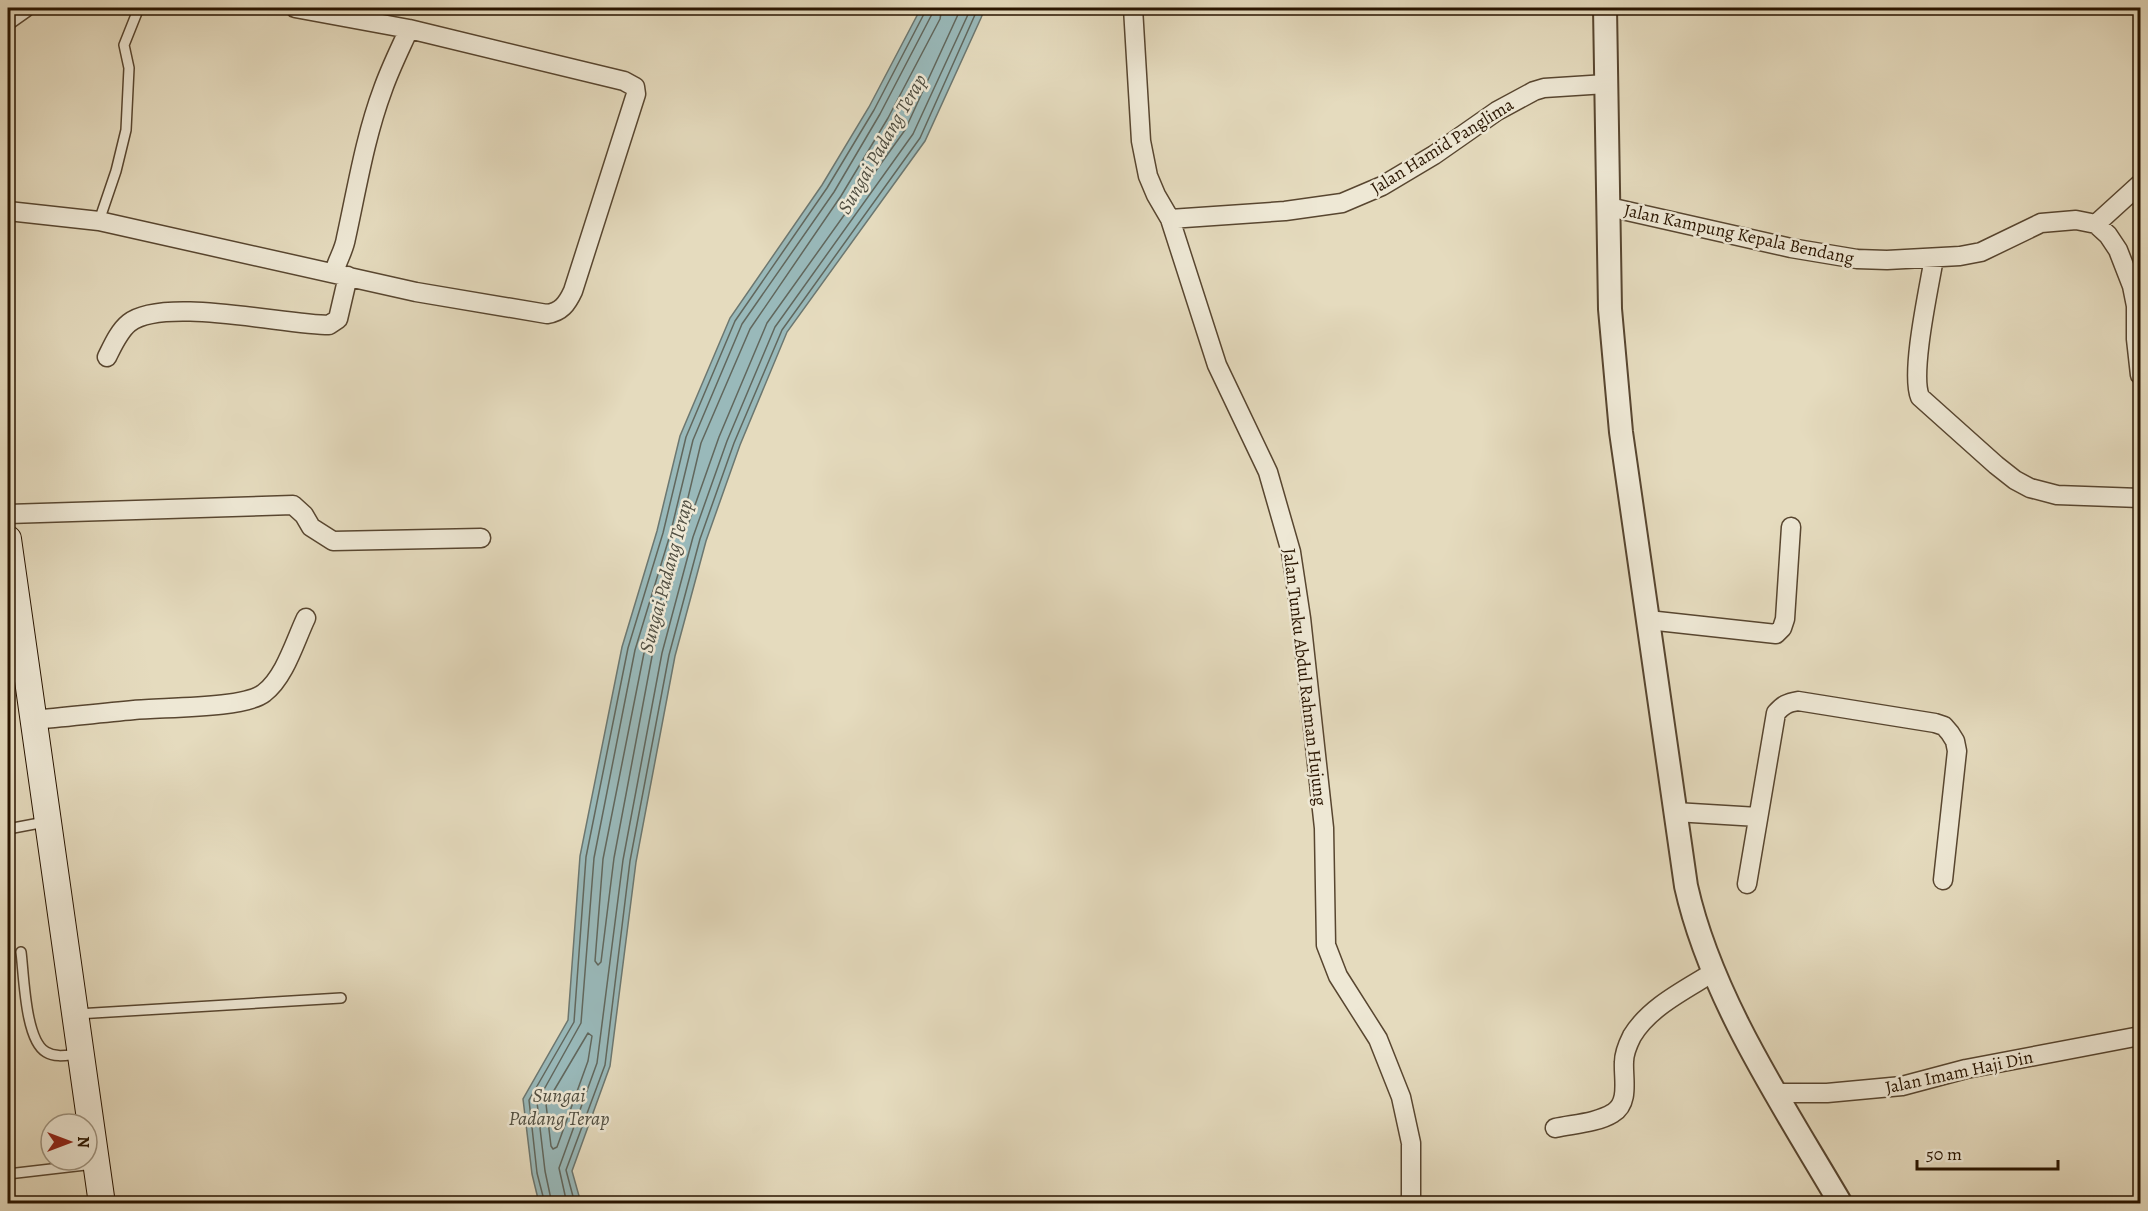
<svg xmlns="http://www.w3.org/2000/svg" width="2148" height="1211" viewBox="0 0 2148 1211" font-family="Alegreya,serif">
	<rect width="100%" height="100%" fill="#e5dbbe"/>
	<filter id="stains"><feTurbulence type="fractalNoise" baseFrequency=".00333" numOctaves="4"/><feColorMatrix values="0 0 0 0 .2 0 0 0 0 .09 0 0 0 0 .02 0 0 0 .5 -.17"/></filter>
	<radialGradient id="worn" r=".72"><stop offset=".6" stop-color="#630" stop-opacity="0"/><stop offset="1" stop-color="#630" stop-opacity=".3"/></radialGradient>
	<!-- water -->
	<path fill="#99b9ba" stroke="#6c7770" stroke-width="1.5" d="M921 8H985L981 18 925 141 787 332 740 445 706 541 675 656 636 862 610 1066 572 1171 581 1203H539L532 1174 523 1099 568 1020 580 856 622 647 657 531 680 436 730 318 822 185 869 107Z"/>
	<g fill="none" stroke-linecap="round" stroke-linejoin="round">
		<!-- shore -->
		<path stroke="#61675d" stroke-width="1.5" d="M942 8 940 19 888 118 841 196 750 329 701 443 682 523 684 527 688 525 719 437 767 323 905 130 961 8
			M670 570H673L674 573 653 651 614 858 601 962 598 965 595 961 603 859 644 653Z
			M588 1033 592 1036 588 1061 557 1147 553 1149 551 1146 546 1104Z
			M545 1204 537 1173 529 1100 574 1022 586 857 628 648 663 533 686 437 735 321 827 188 874 110 925 12 926 8
			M552 1204 545 1171 537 1102 581 1023 594 858 635 650 670 535 693 440 742 324 834 192 880 114 931 16 933 8
			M567 1204 559 1168 597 1063 623 860 662 653 693 537 727 441 775 327 913 134 971 8
			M575 1204 566 1170 605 1065 630 861 669 655 700 539 734 443 782 330 920 138 978 8"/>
		<defs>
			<path id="service" d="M99 221 116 171 126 130 129 68 124 45 138 10
				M8 829 45 822
				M21 952C24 975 25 1040 46 1052 56 1058 67 1055 78 1054
				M77 1014 341 998
				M8 1174 94 1164"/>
			<path id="minor" d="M1133 8 1141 141 1148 176 1156 195 1170 219 1217 365 1268 472 1291 552 1301 618 1324 828 1326 945 1338 976 1378 1039 1401 1097 1411 1143V1204
				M8 20 25 8
				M1609 207 1791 248 1857 259 1887 260 1960 256 1981 252 2041 223 2076 220 2096 224 2108 235 2118 250 2132 286 2136 306V339L2140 375
				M8 211 99 221 416 292 547 314C561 312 567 304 573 291L636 94 635 87 624 81 409 29 295 8
				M1170 219 1285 211 1342 203 1382 186 1434 155 1497 111 1534 91 1544 88 1606 84
				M2096 224 2140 184
				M1934 258C1929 288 1910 373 1920 397L1996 465 2015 480 2030 488 2057 495 2140 498
				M334 273C337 260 344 251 346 238 357 188 365 137 383 89 390 69 400 49 409 29
				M107 357C113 345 119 331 129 323 163 296 285 325 329 325L338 319 348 276
				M8 514 293 505 304 515 311 527 333 541 481 538
				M1648 620 1776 634 1782 628 1785 619 1791 527
				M33 720C67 717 100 713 134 710 163 707 244 709 264 693 285 677 295 641 306 618
				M1675 812 1758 817
				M1747 884 1776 713C1783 705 1787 703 1798 701L1935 723 1944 726 1950 733 1955 741 1957 751 1943 880
				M1776 1093H1827L1902 1086 1966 1069 2140 1036
				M1555 1128C1573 1124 1597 1123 1613 1113 1630 1103 1623 1078 1624 1062 1624 1053 1628 1044 1632 1036 1650 1006 1687 989 1715 971"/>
			<path id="tertiary" d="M1605 8 1610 309 1621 432 1686 886C1711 998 1783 1105 1841 1204"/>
			<path id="secondary" d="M8 539 102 1204"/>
		</defs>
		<!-- service casing -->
		<use href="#service" stroke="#584630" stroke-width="12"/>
		<!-- minor casing -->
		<use href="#minor" stroke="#584630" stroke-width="21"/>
		<!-- tertiary casing -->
		<use href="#tertiary" stroke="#584630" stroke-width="26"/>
		<!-- secondary casing -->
		<use href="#secondary" stroke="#291500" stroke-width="28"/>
		<!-- service -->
		<use href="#service" stroke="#eee8d5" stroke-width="9"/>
		<!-- minor -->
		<use href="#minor" stroke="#eee8d5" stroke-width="18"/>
		<!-- tertiary -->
		<use href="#tertiary" stroke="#eee8d5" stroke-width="22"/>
		<!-- secondary -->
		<use href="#secondary" stroke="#eee8d5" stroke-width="26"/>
	</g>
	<g text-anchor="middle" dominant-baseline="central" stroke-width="5" stroke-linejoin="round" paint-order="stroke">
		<!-- street labels -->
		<g font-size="18" fill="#291500" stroke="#eee8d5">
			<text transform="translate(1442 146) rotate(-32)">Jalan Hamid Panglima</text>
			<text transform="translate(1739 234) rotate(12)">Jalan Kampung Kepala Bendang</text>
			<text transform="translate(1305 677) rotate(83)">Jalan Tunku Abdul Rahman Hujung</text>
			<text transform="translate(1959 1072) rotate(-12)">Jalan Imam Haji Din</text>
		</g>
		<!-- water labels -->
		<g font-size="20" font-style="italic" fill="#504e41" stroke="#eee8d5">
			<text transform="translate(882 144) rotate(-60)">Sungai Padang Terap</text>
			<text transform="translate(666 576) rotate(-75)">Sungai Padang Terap</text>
			<text x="559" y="1095">Sungai<tspan x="559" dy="23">Padang Terap</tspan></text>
		</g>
	</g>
	<!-- margin -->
	<rect width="2148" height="1211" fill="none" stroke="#e5dbbe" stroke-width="30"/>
	<rect x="9" y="9" width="2130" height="1193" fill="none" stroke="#291500" stroke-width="3"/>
	<rect x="15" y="15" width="2118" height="1181" fill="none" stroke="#291500" stroke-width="1.5"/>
	<!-- north arrow -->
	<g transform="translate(69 1142) rotate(90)"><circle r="28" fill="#eee8d5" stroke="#9f9480" stroke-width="1.5"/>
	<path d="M0-4.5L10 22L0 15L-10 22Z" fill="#8f2418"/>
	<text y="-9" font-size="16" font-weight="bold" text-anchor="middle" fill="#291500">N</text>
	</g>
	<!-- scale -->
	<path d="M1917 1160v9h141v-9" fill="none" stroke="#291500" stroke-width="3"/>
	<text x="1926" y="1160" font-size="18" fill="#291500" stroke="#eee8d5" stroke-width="4.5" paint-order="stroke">50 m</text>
	<rect width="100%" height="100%" filter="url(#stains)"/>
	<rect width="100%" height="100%" fill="url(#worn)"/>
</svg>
